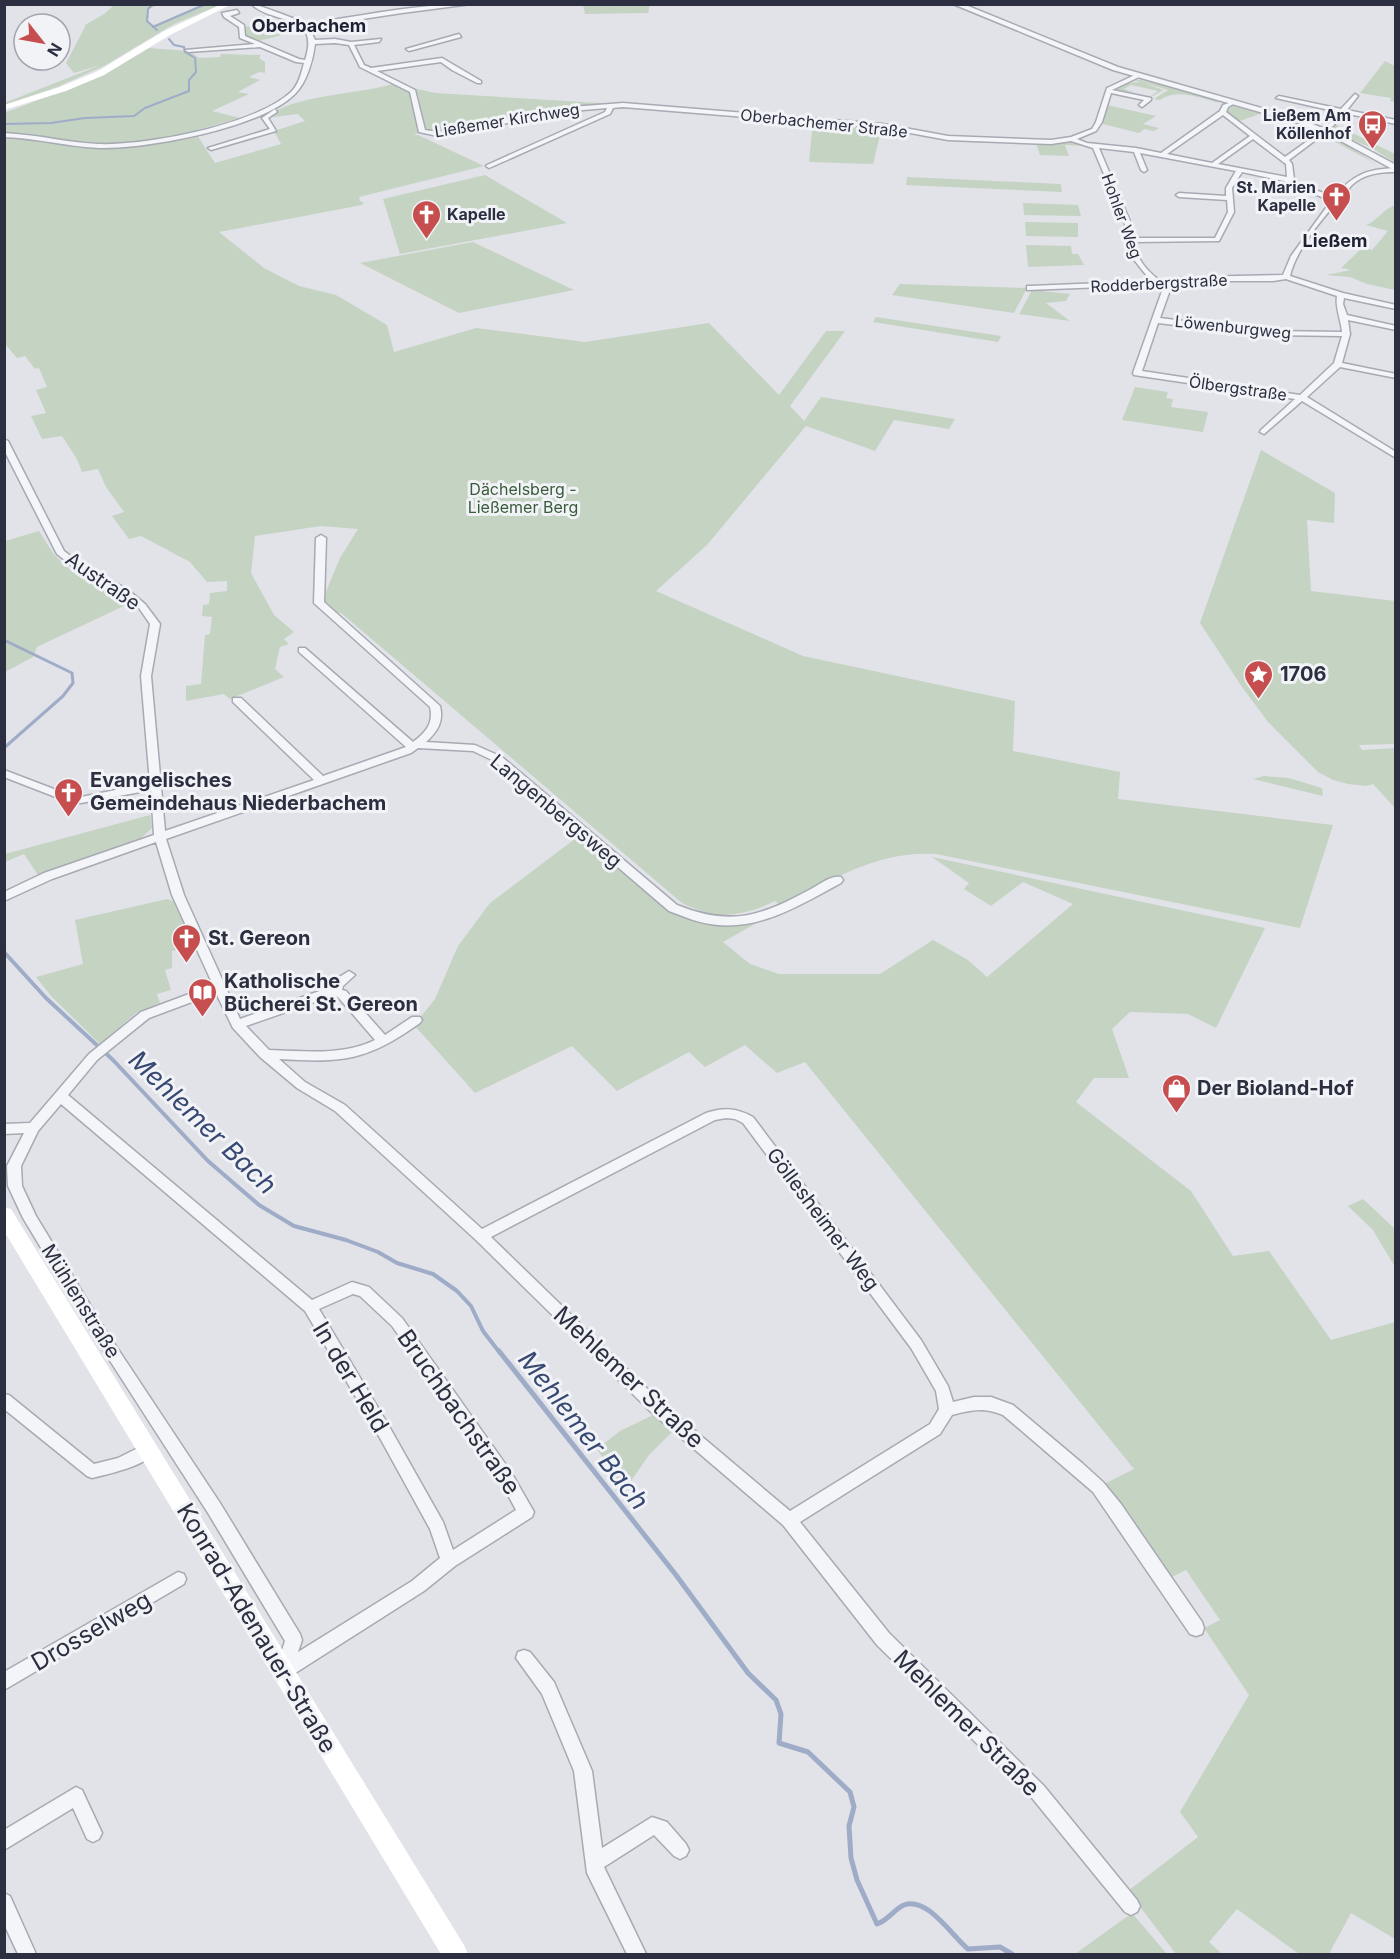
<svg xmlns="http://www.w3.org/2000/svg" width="1400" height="1959" viewBox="0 0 1400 1959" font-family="Inter,sans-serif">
	<rect width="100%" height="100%" fill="#e2e3e9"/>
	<!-- green -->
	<path fill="#c5d3c3" d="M114 5H158L149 9 148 22 154 25 201 5H220L174 24 104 66 57 87 5 105 4 103 101 65 74 73 66 63 85 27V25L104 14Z
		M583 5V4L650 5 648 13 585 14Z
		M288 21 299 26 286 31 290 33 255 42 243 36 244 27Z
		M149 48 189 51 199 58 220 57 221 54 261 55 259 58 265 62V73L259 72 249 77 260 80 238 92 249 94 212 111 240 118 197 130 199 134 197 135 215 163 281 144 274 131 305 121 298 114 266 118C292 94 359 95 396 83L411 91 413 95 420 132 414 135H418L484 166 359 197 360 201 364 203 362 205 219 232 264 268 299 286 336 295 387 325 394 352 476 328 585 342 709 323 779 395 826 331H845L790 406 804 421 821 397 955 419 949 429 894 420 875 451 806 426 707 545 656 591 803 656 1015 701 1013 751 1120 772 1118 799 1333 825 1300 928 936 854C877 850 832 880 781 906L775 901C742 917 715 920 682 903L341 613H333L322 601 340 558 358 529 321 526 255 536 251 573 274 615 294 632 284 639 289 644 280 647 275 669 284 677 230 699 224 694 186 701V686L201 684 205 635 210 634 212 617 202 616 203 605 209 604 210 593 227 591V581L207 582 190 562 141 536 129 539 112 516 124 512 106 487 98 469 82 472 77 459 62 436 42 439 31 416 46 413 36 390 47 387 39 368 35 369 25 356 17 358 5 344 4 113 102 76Z
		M1385 61 1395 66V102L1390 101 1391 98 1360 93Z
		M1132 80H1141L1213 98 1219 103C1199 98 1178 88 1160 100L1154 99 1168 90 1142 82 1163 90 1153 96H1151L1158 91 1131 85 1124 89 1134 92 1114 90 1125 83 1141 82Z
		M412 88 436 93 617 104 588 106 438 133 425 131 418 95Z
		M1107 105 1156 116 1143 124 1159 128 1154 131 1144 129 1139 133 1103 124Z
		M1233 106 1292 120 1336 138 1376 164 1313 130 1262 113 1240 121 1226 112 1227 109Z
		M813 121 882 127 873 164 809 162Z
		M1334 124 1395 154V163L1372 148 1331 131 1330 130Z
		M1070 142 1086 146 1065 145 1069 156 1040 155 1036 144Z
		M485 175 567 223 400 254 383 199Z
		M907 177 1061 184 1062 192 906 185Z
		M1023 203 1078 205 1081 216 1024 215Z
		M1395 205V290L1367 284 1350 277 1326 275 1351 270 1341 268 1363 247 1372 250 1388 231 1366 225C1377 221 1382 210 1395 205Z
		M1025 222 1078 223V237L1026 236Z
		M473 242 574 290 459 313 360 263Z
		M1026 245 1071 246 1072 254H1078L1084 265 1028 267Z
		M900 284 1027 288 1014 313 892 295Z
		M1032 290 1070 294 1066 301 1046 303 1070 321 1019 314Z
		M876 317 1001 336 998 342 873 322Z
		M1135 387 1168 392 1166 398 1173 399 1171 407 1208 412 1203 432 1122 420Z
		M1261 450 1335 493 1334 523 1307 520 1311 591 1395 601V744L1359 745 1362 750 1395 748V808L1373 784 1366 786 1348 784 1333 780 1318 772 1268 722 1242 687 1200 623Z
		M39 531 53 553 63 564 77 575 103 587 126 605 37 647 33 657 5 672V541Z
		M1264 776 1289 778 1322 788 1323 796 1253 779Z
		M150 815 152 828 139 840 38 875 24 854 5 862V854Z
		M580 835C605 855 661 911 689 919 713 927 738 924 762 920L723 942 750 964 779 974H880L933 940 968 960 987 977 1073 904 1023 882 991 906 964 889 969 883 932 857 1265 928 1216 1028 1188 1014 1130 1012 1112 1029 1129 1078H1094L1076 1102 1191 1191 1233 1256 1269 1251 1331 1340 1395 1322V1939L1351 1913 1329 1954H1299L1237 1909 1209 1942 1222 1954H1176L1128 1891 1198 1837 1180 1812 1249 1695 1204 1628 1220 1620 1186 1570 1170 1578 1104 1484 1134 1469 805 1062 777 1073 745 1045 705 1067 689 1052 617 1091 572 1046 475 1093 414 1025 435 999 458 946 490 903Z
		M167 899 173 901 195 945 172 951V968L165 970 171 990 157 994 160 1003 136 1013 100 1044 51 996 36 977 83 964 75 920Z
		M1363 1199 1395 1229V1267L1373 1230 1348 1206Z
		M653 1415 672 1432 649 1455 624 1491 597 1449 620 1431Z
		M1132 1913 1167 1954H1075Z"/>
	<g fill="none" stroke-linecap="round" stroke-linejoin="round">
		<!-- stream-far3 -->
		<path stroke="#9facc7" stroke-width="2" d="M153 4 148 9 147 21 157 30
			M153 27 206 4
			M4 124 51 123 85 118 134 116 145 108 189 91V80L196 72 195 58 185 52 184 47 174 45 169 39"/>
		<!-- stream-far2 -->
		<path stroke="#9facc7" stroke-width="3" d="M4 640 72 673 73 683 63 696 4 748"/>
		<!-- stream-far1 -->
		<path stroke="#9facc7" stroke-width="4" d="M4 952 46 998 113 1060 208 1161 259 1205 294 1226 346 1240 378 1252 397 1263 433 1274 457 1291 471 1306 483 1331 500 1353"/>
		<!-- stream -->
		<path stroke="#9facc7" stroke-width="5" d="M499 1351 676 1575 748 1673 776 1700 781 1714 779 1743 808 1752 850 1792 854 1807 849 1826 851 1858 857 1880 877 1924C889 1920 894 1909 904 1905 927 1896 952 1936 968 1949L1000 1947 1012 1954"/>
		<defs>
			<path id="minor" d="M251 4C256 4 299 20 306 24 361 16 416 4 471 4L402 13 309 27 315 40 335 39 351 42 381 39 379 42 354 45 364 65 371 68 442 58 481 81V83H477L452 70 441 62 377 71 415 90 425 130 438 132 571 107 623 103 883 124 948 136 1051 140 1071 137 1092 129 1096 122 1107 88 1137 74 1139 77 1112 90 1151 98V100L1142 107 1139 105 1144 100 1111 93 1102 122 1096 131 1077 139 1087 143 1136 148 1161 153 1220 111 1223 105 1235 101V103L1228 107 1226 112 1285 157 1313 137H1317V139L1289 160 1292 164 1294 179 1302 185 1334 197C1353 175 1366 169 1396 168V172C1379 172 1364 174 1352 185 1331 209 1297 245 1290 276L1343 293 1396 305V309L1344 298 1343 304 1347 315 1396 326V330L1348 320 1350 334 1342 363 1396 374V378L1340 367 1307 397 1396 452V458L1302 401 1264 434 1260 432 1261 430 1295 399 1134 375 1133 373 1162 291 1155 285 1027 290V286H1030L1151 281 1127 251 1125 224 1093 148 1071 141 1051 144 948 140 883 128 623 107 613 108 610 114 489 168 486 166 487 165 605 112 607 108 571 111 438 136 419 132 410 92 360 67 349 45 335 43 315 44C313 60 307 82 295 94 261 128 148 149 100 148 68 147 37 138 4 137V133L16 134C44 136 71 143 98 144 146 146 255 125 291 92 299 84 301 74 304 63L296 62 260 47 188 52 185 50 255 44 240 38 239 27 224 17 222 13 237 10 239 13 230 16 244 25 245 36 299 59 305 60C321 12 275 26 251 4ZM1223 115 1250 136 1212 163 1167 154ZM1253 139 1286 164 1287 177 1218 164ZM1099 148 1134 152 1141 170 1144 172 1147 170 1140 153 1236 171 1226 188V196L1179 193 1176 195 1179 197 1227 200 1228 212 1215 238H1133L1131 224ZM1242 172 1289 182 1298 187 1331 201 1291 256 1283 275 1191 277 1159 280C1147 271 1135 257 1134 242L1219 241 1234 212 1232 188ZM1286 279 1337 296C1335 307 1341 320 1342 332L1261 331 1160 318 1170 290 1163 284 1191 281H1273ZM1158 323 1261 335 1342 336 1334 363 1300 395 1142 371Z
				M459 34 461 37 409 51 406 49Z
				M1355 94 1358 96 1347 110 1396 120V124L1344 113 1333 126 1322 132 1320 131V129L1329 124 1338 112 1276 98 1279 96 1341 109Z
				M275 109 277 112 268 118 276 131 211 150 208 148 270 129 262 118Z
				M4 439 8 441 64 551 85 567 127 589 145 604 160 624 151 676 165 831 314 780 233 702V698H241L323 776 406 747 299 652V648H305L413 742C425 733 434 724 430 707L314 603 316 538 321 535 326 538 324 602 440 706C444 722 437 732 426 742L475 745 502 757 677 905C732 927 761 916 811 889 820 884 831 875 841 877L843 880 841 883C804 903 763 929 718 925 701 924 685 917 669 911L494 761 473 751 418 748 411 753 166 839 184 895 240 1019 331 987 333 981 349 971 355 975 343 986 342 990 346 991 385 1035 412 1017H420L422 1020 420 1023C366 1061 344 1063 279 1059L305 1082 345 1105 482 1229 706 1113C723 1107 737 1108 753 1117L921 1340 948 1386 953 1402 974 1397H991L1013 1405 1082 1463 1103 1482 1121 1504 1202 1622 1204 1628 1202 1634 1196 1636 1190 1634 1093 1492 1003 1415C984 1407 971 1410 952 1415L940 1434 800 1522 889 1633 1044 1786 1137 1900 1140 1906 1137 1912 1131 1915 1125 1912 1032 1798 877 1645 783 1525 652 1413 476 1240 335 1111 297 1088 260 1057 233 1028 216 993 149 1018 97 1060 68 1095 312 1300 352 1282 369 1287 402 1318 511 1472 534 1512 532 1517 455 1566 424 1591 289 1677 283 1679 277 1677 275 1671 285 1641 208 1513 96 1339 23 1218 8 1186 7 1166 24 1133 4 1134V1124L30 1123 89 1054 141 1012 213 985 172 895 156 842 52 879 4 901V892L44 873 154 835 151 790 81 803 66 801 4 777V770L72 796 81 797 150 783 141 676 150 624 139 608 121 593 79 571 57 554 4 450ZM332 996 338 997 375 1040C342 1056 305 1051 269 1050L246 1026ZM61 1104 305 1311 380 1438 430 1529 440 1558 412 1581 298 1652 302 1640 300 1634 220 1503 106 1331 36 1216 22 1186 21 1166 38 1131ZM726 1118 735 1119 743 1123 911 1348 936 1391 939 1409 930 1424 790 1511 662 1403 491 1237 715 1120ZM353 1294 360 1296 392 1326 501 1482 516 1510 453 1550 443 1522 390 1428 319 1309Z
				M4 1394 9 1395 94 1464 118 1458 148 1443 153 1445 156 1450C148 1466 108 1474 92 1478L87 1476 4 1409Z
				M178 1572 184 1574 186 1579 184 1584 4 1690V1672Z
				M524 1650 530 1652 554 1682 592 1771 602 1848 652 1817 667 1822 686 1844 689 1850 686 1856 680 1859 674 1856 654 1835 604 1867 646 1954H627L587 1873 574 1771 542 1694 516 1658 518 1652Z
				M76 1787 82 1790 102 1833 99 1839 93 1842 87 1839 73 1808 4 1850V1830Z
				M4 1893 10 1896 36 1954H18L4 1924Z"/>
			<path id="tertiary" d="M953 4H963L1118 67 1303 120 1344 137 1396 165V171L1339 140 1298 123 1113 70Z"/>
		</defs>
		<!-- minor casing -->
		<use href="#minor" stroke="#a7a9b3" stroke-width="3"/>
		<!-- tertiary casing -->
		<use href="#tertiary" stroke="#a7a9b3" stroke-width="3"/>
		<!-- minor -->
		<use href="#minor" fill="#f4f5f8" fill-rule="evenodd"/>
		<!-- tertiary -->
		<use href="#tertiary" fill="#f4f5f8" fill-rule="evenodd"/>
		<!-- secondary -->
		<path fill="#fff" fill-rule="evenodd" d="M222 4H232L170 35 104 75 66 91 4 110V105L60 87 98 71 164 31Z
			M4 1207 11 1209 464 1945 468 1954H441L4 1231Z"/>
	</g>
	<!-- icons -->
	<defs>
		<symbol id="bus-pin" viewBox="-11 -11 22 30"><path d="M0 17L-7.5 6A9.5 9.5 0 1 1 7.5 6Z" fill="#c64e4f" stroke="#f1f3f7"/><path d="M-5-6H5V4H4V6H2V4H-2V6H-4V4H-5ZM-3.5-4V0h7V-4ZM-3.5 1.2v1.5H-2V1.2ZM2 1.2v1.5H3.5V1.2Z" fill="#fff"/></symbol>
		<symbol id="church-pin" viewBox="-11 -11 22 30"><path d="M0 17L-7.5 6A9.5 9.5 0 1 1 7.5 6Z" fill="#c64e4f" stroke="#f1f3f7"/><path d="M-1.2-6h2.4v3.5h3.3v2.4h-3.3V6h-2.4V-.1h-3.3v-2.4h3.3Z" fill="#fff"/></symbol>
		<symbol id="sight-pin" viewBox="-11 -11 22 30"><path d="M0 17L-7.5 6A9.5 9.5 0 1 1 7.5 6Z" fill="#c64e4f" stroke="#f1f3f7"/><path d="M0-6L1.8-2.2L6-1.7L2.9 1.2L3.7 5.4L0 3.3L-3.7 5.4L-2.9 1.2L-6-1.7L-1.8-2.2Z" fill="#fff"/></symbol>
		<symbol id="library-pin" viewBox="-11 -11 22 30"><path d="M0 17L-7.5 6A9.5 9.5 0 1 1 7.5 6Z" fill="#c64e4f" stroke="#f1f3f7"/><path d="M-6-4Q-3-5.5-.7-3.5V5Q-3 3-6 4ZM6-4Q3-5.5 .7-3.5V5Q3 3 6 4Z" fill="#fff"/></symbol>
		<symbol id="shop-pin" viewBox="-11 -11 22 30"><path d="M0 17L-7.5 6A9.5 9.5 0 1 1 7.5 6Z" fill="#c64e4f" stroke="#f1f3f7"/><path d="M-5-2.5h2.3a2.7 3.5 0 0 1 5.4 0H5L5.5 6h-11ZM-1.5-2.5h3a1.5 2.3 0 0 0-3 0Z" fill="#fff"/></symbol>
	</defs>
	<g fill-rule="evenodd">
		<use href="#bus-pin" x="1356" y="108" width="33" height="45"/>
		<use href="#church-pin" x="1320" y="180" width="33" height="45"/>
		<use href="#church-pin" x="410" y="198" width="33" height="45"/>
		<use href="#sight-pin" x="1242" y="658" width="33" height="45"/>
		<use href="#church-pin" x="52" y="776" width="33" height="45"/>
		<use href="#church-pin" x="170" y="922" width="33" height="45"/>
		<use href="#library-pin" x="186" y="976" width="33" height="45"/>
		<use href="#shop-pin" x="1160" y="1072" width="33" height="45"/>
	</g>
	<g text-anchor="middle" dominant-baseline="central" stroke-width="6" stroke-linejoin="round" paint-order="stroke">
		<!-- far-poi labels -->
		<g font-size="16" font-weight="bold" fill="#2b2f40" stroke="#f1f3f7" text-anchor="end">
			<text x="1351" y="115">Ließem Am<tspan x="1351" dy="18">Köllenhof</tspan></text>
			<text x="1316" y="187">St. Marien<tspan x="1316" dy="18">Kapelle</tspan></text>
			<text x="447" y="214" text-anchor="start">Kapelle</text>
		</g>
		<!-- far-street labels -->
		<g font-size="16" fill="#2b2f40" stroke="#f1f3f7">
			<text transform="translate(507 120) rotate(-9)">Ließemer Kirchweg</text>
			<text transform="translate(824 123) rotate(6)">Oberbachemer Straße</text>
			<text transform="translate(1122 216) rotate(70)">Hohler Weg</text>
			<text transform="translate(1159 283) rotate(-3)">Rodderbergstraße</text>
			<text transform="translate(1233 327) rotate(6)">Löwenburgweg</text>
			<text transform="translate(1238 388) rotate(8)">Ölbergstraße</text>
		</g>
		<!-- far-park labels -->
		<g font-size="16" fill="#3a5b39" stroke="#f1f3f7">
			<text x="523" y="489">Dächelsberg -<tspan x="523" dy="18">Ließemer Berg</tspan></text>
		</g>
		<!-- far-quarter labels -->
		<g font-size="18" font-weight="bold" fill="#1d2131" stroke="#f1f3f7">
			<text x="309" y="25">Oberbachem</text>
			<text x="1335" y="240">Ließem</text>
		</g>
		<!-- street labels -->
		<g font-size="20" fill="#2b2f40" stroke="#f1f3f7">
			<text transform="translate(103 581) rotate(35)">Austraße</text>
			<text transform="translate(556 811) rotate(40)">Langenbergsweg</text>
			<text transform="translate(823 1219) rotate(53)">Göllesheimer Weg</text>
			<text transform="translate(81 1301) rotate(58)">Mühlenstraße</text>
		</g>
		<!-- poi labels -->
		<g font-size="20" font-weight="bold" fill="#2b2f40" stroke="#f1f3f7" text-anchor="start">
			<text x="1280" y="674">1706</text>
			<text x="90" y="780">Evangelisches<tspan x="90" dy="23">Gemeindehaus Niederbachem</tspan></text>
			<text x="208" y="938">St. Gereon</text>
			<text x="224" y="981">Katholische<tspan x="224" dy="23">Bücherei St. Gereon</tspan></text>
			<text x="1197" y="1088">Der Bioland-Hof</text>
		</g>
		<!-- near-street labels -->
		<g font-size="24" fill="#2b2f40" stroke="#f1f3f7">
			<text transform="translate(351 1377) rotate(59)">In der Held</text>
			<text transform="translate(629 1377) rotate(43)">Mehlemer Straße</text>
			<text transform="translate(459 1412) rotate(55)">Bruchbachstraße</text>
			<text transform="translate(257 1628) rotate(59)">Konrad-Adenauer-Straße</text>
			<text transform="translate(91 1631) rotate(-30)">Drosselweg</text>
			<text transform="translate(967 1723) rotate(45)">Mehlemer Straße</text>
		</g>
		<!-- near-water labels -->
		<g font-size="26" font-style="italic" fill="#374972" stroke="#f1f3f7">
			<text transform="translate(203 1122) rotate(44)">Mehlemer Bach</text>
			<text transform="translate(584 1430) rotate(52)">Mehlemer Bach</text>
		</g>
	</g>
	<!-- border -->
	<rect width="1400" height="1959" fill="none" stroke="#2b2f40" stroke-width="12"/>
	<!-- north arrow -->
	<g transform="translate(42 42) rotate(121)"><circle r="28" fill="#f1f3f7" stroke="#a2a5ae" stroke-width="1.5"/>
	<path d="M0-4.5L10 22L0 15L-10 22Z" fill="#c64e4f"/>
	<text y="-9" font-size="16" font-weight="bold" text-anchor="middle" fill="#2b2f40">N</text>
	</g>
</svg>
